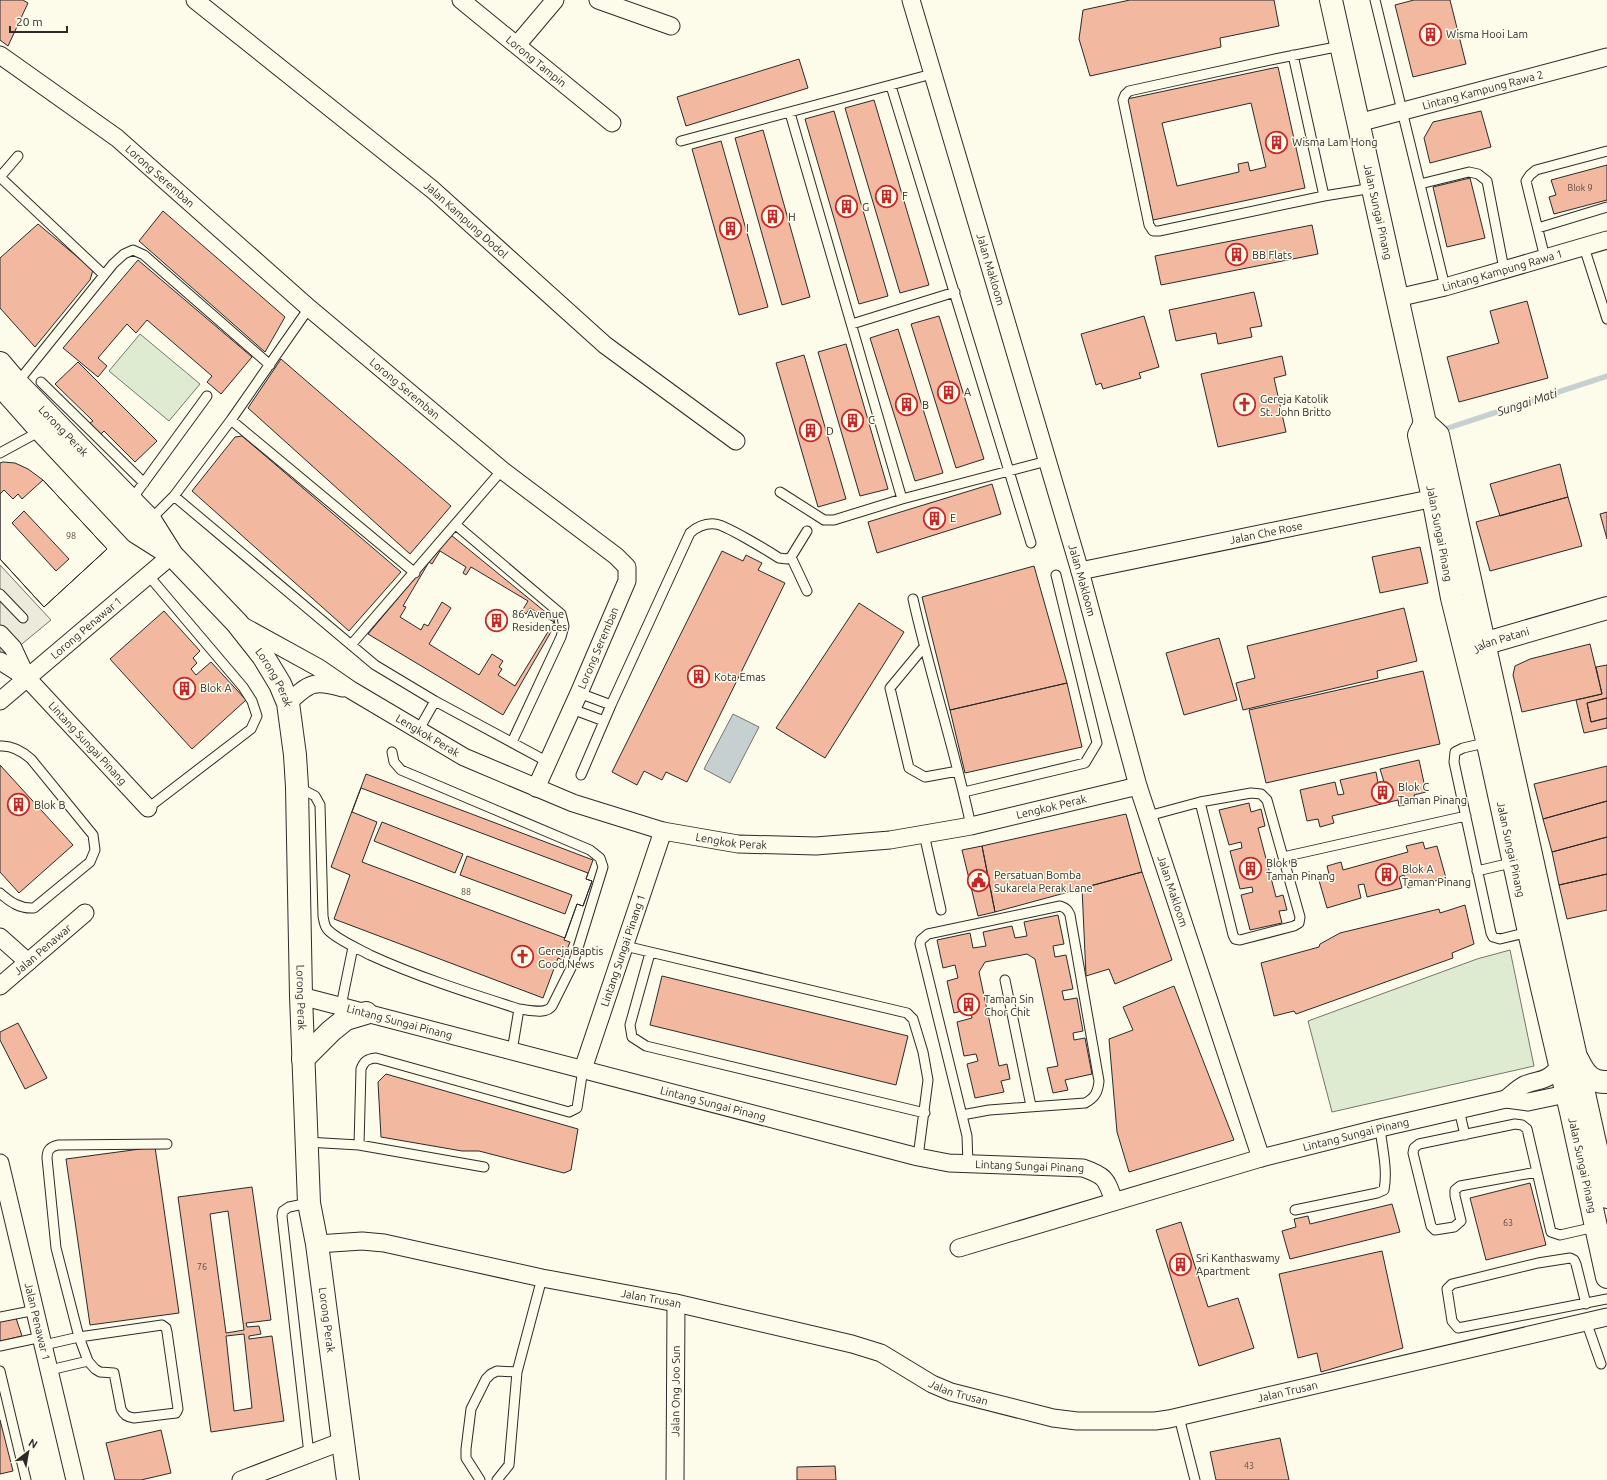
<svg xmlns="http://www.w3.org/2000/svg" width="1607" height="1480" viewBox="0 0 1607 1480" font-family="Ubuntu,sans-serif">
	<rect width="100%" height="100%" fill="#fdfbea"/>
	<!-- green -->
	<path fill="#deebd1" stroke="#74746e" d="M140 334 200 384 169 421 109 371Z
		M1510 950 1534 1066 1332 1112 1308 1021 1477 959Z"/>
	<!-- parking -->
	<path fill="#eceadb" stroke="#74746e" d="M0 565 51 620 0 662Z"/>
	<!-- water -->
	<path fill="#c7d0d0" stroke="#74746e" d="M733 714 759 727 730 783 704 769Z"/>
	<g fill="none" stroke-linecap="round" stroke-linejoin="round">
		<!-- stream -->
		<path stroke="#c7d0d0" stroke-width="5.5" d="M1448 428 1607 376"/>
	</g>
	<!-- building -->
	<path fill="#f2b8a0" stroke="#2b2b2b" fill-rule="evenodd" d="M0 0H23L28 3 8 46 0 40Z
		M1130 0H1274L1279 26 1220 38 1221 47 1090 76 1079 39 1083 10Z
		M1414 0H1450L1466 64 1413 77 1395 5Z
		M799 59 808 88 686 126 677 97Z
		M1278 67 1305 188 1153 220 1127 99ZM1251 103 1266 167 1250 171 1248 162 1238 164 1239 172 1177 186 1162 123Z
		M874 100 929 285 900 293 845 108Z
		M834 111 888 296 859 304 805 119Z
		M1481 111 1491 147 1430 163 1424 138 1433 122Z
		M763 130 810 297 782 305 735 138Z
		M721 141 768 307 739 315 692 149Z
		M1607 165V200L1554 214 1549 197 1556 195 1551 180Z
		M1470 178 1485 238 1447 247 1433 187Z
		M163 211 285 317 265 352 139 241Z
		M38 224 93 270 90 280 35 347 0 308V258Z
		M1312 225 1318 254 1161 285 1155 256Z
		M138 260 252 357 221 394 207 382 212 376 147 320 136 333 127 324 98 358 107 366 98 377 63 348Z
		M1254 292 1262 326 1250 328 1252 337 1218 344 1216 333 1176 341 1169 310Z
		M1527 301 1548 378 1459 402 1447 357 1499 343 1490 311Z
		M939 316 984 459 956 468 911 324Z
		M1144 316 1159 367 1139 373 1141 378 1103 389 1101 383 1096 385 1081 334Z
		M898 329 943 473 915 481 870 338Z
		M846 344 888 489 860 496 818 352Z
		M804 355 846 499 818 507 776 363Z
		M1282 356 1286 375 1274 378 1286 432 1218 447 1201 374Z
		M281 359 451 506 410 554 248 408Z
		M78 362 157 441 135 462 104 431 101 434 90 423 93 421 55 384Z
		M242 436 401 572 349 631 192 491 235 437Z
		M3 462 15 463 28 469 43 480 107 549 44 607 0 559V463Z
		M1560 464 1568 497 1500 516 1490 484Z
		M43 480 107 549 44 607 0 559V494L4 490 13 499 18 494 22 499ZM24 511 69 559 56 571 12 523Z
		M992 484 1001 514 877 553 868 522Z
		M1568 497 1582 546 1490 571 1476 522Z
		M1607 512V539L1600 514Z
		M451 535 554 619 555 625 503 715 368 634Z
		M1420 547 1428 583 1380 593 1372 557Z
		M440 551 466 567 463 573 466 575 471 567 528 601 522 611 526 614 530 608 554 622 515 686 498 675 502 669 499 667 503 661 492 654 479 675 429 644 451 608 442 602 428 626 424 624 421 630 400 617 406 607 403 606 429 562 432 564Z
		M722 551 743 561 746 555 762 563 758 570 785 583 687 782 666 772 662 780 644 771 637 785 612 772Z
		M1034 566 1067 683 950 710 922 597Z
		M859 603 904 632 825 758 776 728Z
		M1404 608 1417 661 1377 671 1378 678 1243 710 1236 683 1255 678 1247 646Z
		M164 611 200 651 193 658 197 663 191 669 196 675 211 662 246 700 192 749 110 659Z
		M1219 638 1237 700 1184 715 1166 653Z
		M1590 644 1602 694 1522 712 1513 675 1515 666 1530 659Z
		M1607 665V698L1587 703 1591 722 1607 718V728L1584 733 1576 700 1602 694 1596 667Z
		M1423 671 1440 744 1266 783 1249 710Z
		M1067 683 1082 747 965 773 950 710Z
		M1607 698V718L1591 722 1587 703Z
		M1419 760 1426 792 1414 795 1416 803 1399 806 1398 800 1332 816 1334 823 1320 827 1318 819 1307 821 1300 790 1335 782 1338 795 1344 794 1340 780 1376 772 1378 783 1384 782 1380 769Z
		M0 765 73 845 19 893 0 872Z
		M1607 766V801L1543 819 1534 784Z
		M366 774 593 860 586 879 592 881 583 906 577 904 564 940 570 942 563 960 558 958 543 998 334 919 350 875 331 867Z
		M361 788 588 873 586 879 592 881 583 906 577 904 565 938 362 862 377 822 352 812ZM382 822 463 854 455 873 374 841ZM467 856 572 895 565 914 460 875Z
		M1607 801V837L1552 852 1543 819Z
		M1249 803 1251 812 1261 809 1265 826 1258 828 1276 897 1283 895 1287 910 1279 911 1282 923 1250 930 1241 895 1253 892 1252 887 1240 889 1230 851 1242 848 1241 842 1229 845 1219 810Z
		M1126 814 1142 872 995 912 982 846Z
		M1607 837V874L1559 885 1552 852Z
		M1423 842 1425 849 1437 846 1446 878 1408 888 1404 875 1399 877 1402 888 1367 897 1364 884 1358 885 1361 898 1327 908 1318 877 1329 874 1327 866 1341 862 1343 870 1408 852 1406 846Z
		M982 846 995 912 978 916 962 850Z
		M1142 872 1172 960 1115 984 1109 969 1086 976 1082 888Z
		M1607 874V910L1567 919 1559 885Z
		M1465 905 1474 944 1452 953 1453 958 1296 1014 1294 1011 1274 1016 1261 963 1319 947 1320 944 1340 933 1439 909 1440 913Z
		M1058 915 1064 944 1053 946 1055 957 1066 955 1073 989 1062 991 1064 1000 1077 998 1083 1031 1073 1033 1074 1040 1085 1038 1092 1074 1065 1080 1068 1090 1053 1093 1047 1068 1058 1066 1035 959 1027 954 985 962 979 972 999 1066 1007 1064 1010 1079 1001 1081 1004 1092 975 1098 967 1064 978 1061 976 1054 964 1056 957 1022 972 1018 970 1009 954 1013 947 981 958 978 955 965 943 968 937 940 970 933 973 948 986 946 983 932 1012 926 1015 938 1027 936 1024 922Z
		M662 976 908 1036 896 1085 650 1025Z
		M1174 986 1234 1140 1129 1172 1117 1132 1109 1039 1133 1030 1123 1007Z
		M18 1023 47 1078 25 1089 0 1040V1032Z
		M386 1074 578 1129 571 1170 564 1173 479 1151H462L381 1137 378 1082Z
		M155 1147 179 1313 90 1325 66 1159Z
		M1530 1183 1546 1245 1486 1260 1470 1198Z
		M252 1187 271 1320 246 1323 247 1327 259 1326 261 1334 249 1336V1339L272 1336 284 1421 211 1432 178 1197ZM228 1211 244 1330 226 1333 210 1214ZM244 1334 252 1408 234 1411 226 1336Z
		M1392 1204 1400 1232 1290 1259 1282 1231 1296 1227 1294 1219 1308 1216 1310 1224Z
		M1181 1222 1208 1307 1238 1298 1254 1348 1199 1366 1156 1230Z
		M1382 1251 1403 1348 1321 1372 1317 1353 1298 1358 1279 1274Z
		M16 1318 22 1336 0 1341V1321Z
		M0 1420 13 1471 0 1474Z
		M161 1430 171 1473 141 1480H115L106 1443Z
		M1280 1438 1289 1480H1216L1210 1452Z
		M835 1466 836 1480H797V1467Z"/>
	<g fill="none" stroke-linecap="round" stroke-linejoin="round">
		<defs>
			<path id="lane" d="M1375 0 1445 287
				M1341 46 1275 59 1129 91 1125 95 1123 100 1149 225 1153 231H1159L1324 196 1373 188
				M1293 55 1324 196
				M891 86 1031 543
				M790 113 902 499
				M681 141 932 74
				M0 177 104 275
				M0 177 18 156
				M1420 184 1469 172 1478 174 1487 181 1504 269
				M1538 228 1607 207
				M1584 247 1607 319
				M1545 258 1526 181 1530 175 1536 170 1607 151
				M852 324 955 292
				M41 382 144 483
				M17 383 113 264 124 254 133 250 144 255 270 365
				M231 420 415 573
				M0 453 33 435
				M780 492 824 520H834L902 499 1047 461
				M174 496 375 665 435 701 548 762
				M130 500 137 492 207 396
				M149 521 174 496 231 420 309 308
				M456 525 561 614 564 626 561 637 512 742
				M791 557 807 591
				M148 575 243 687 252 701 257 716 251 729 148 808
				M0 594 23 618
				M913 599C930 675 955 750 971 826
				M351 645 502 470
				M924 647 890 688 909 768 925 777 958 771
				M579 693 611 705
				M572 709 604 721
				M418 731 435 701
				M1489 742 1463 748 1455 752 1454 762 1491 933 1493 937 1500 939 1529 932
				M0 746C12 745 22 751 31 759L93 835 95 850 90 862 34 908C20 909 10 902 0 893
				M392 752 394 762 401 770 590 850 600 858 603 867 573 964 552 1006C546 1015 529 1010 519 1009
				M581 775 611 705 690 533C698 526 705 523 715 524 724 524 768 551 779 558L787 559 791 557 807 531
				M298 787 315 796 320 805 323 916C324 921 324 926 328 930 338 940 357 948 370 955 418 977 469 993 519 1009L512 1051
				M964 792 1085 763 1097 743 1056 575
				M1148 816 1200 802
				M924 834 941 910
				M1283 857 1300 917 1299 923 1294 926 1240 940 1235 939 1233 935 1200 802 1251 793 1261 794 1267 800 1283 857 1466 816
				M1477 871 1511 863 1514 864
				M625 946 907 1013 913 1019 923 1052 928 1080 918 1157
				M650 953 630 1025 632 1037 646 1046 925 1113
				M1005 980 1031 1106
				M341 1006 353 947
				M1459 1110 1465 1135
				M962 1115 989 1110 1085 1103C1095 1098 1098 1092 1099 1081L1070 915C1068 910 1066 908 1060 906L928 934 921 940 920 944 967 1136 968 1164
				M306 1142 359 1145 484 1167
				M359 1145 361 1069C364 1061 367 1059 376 1058L569 1112 577 1108 583 1069
				M1537 1172 1460 1186 1455 1190V1196L1461 1221 1454 1227 1435 1230 1431 1226 1413 1153 1414 1148 1419 1144 1515 1124 1522 1125 1527 1129 1551 1232 1560 1235 1595 1227
				M1295 1210 1377 1193 1384 1190C1388 1170 1382 1147 1380 1128
				M1586 1304 1576 1264 1574 1260 1570 1258 1538 1263 1452 1284 1447 1289 1452 1321 1458 1328 1607 1299
				M0 1317 36 1310
				M1586 1321 1601 1364
				M44 1345 79 1337 162 1325 166 1328 167 1332 178 1409 176 1413 134 1418C127 1417 124 1415 121 1409L114 1373 100 1372 95 1369 88 1361 79 1337 56 1248 47 1158C47 1150 50 1147 58 1145L167 1144
				M0 1346 42 1337
				M50 1370 88 1361
				M0 1371 26 1480
				M1179 1417 1195 1480
				M309 1454 282 1216 283 1211 289 1207 309 1203
				M480 1480 466 1458V1449L471 1409 486 1379 491 1374 497 1371 517 1372
				M497 1480 509 1465 517 1372 542 1278"/>
			<g id="street">
				<path id="s1" d="M195 0 433 190 605 345 736 441"/>
				<path id="s2" d="M461 0 612 123"/>
				<path d="M598 0 671 26"/>
				<path id="s3" d="M911 0 1080 571 1138 786 1261 1158"/>
				<path d="M517 45 555 0"/>
				<path id="s4" d="M0 55 117 138 309 308 502 470 616 556 627 567V581L579 693 536 788"/>
				<path id="s5" d="M1358 123 1607 57"/>
				<path id="s6" d="M1397 298 1445 287 1607 240"/>
				<path id="s7" d="M1080 571 1444 496"/>
				<path id="s8" d="M241 625 319 668 351 690 464 757 573 803 663 831 738 844 816 846 890 840 971 826 1138 786"/>
				<path d="M0 634 13 648 27 678"/>
				<path id="s9" d="M0 661 27 678 148 808"/>
				<path id="s10" d="M0 701 172 555"/>
				<path d="M288 703C310 682 314 680 343 688"/>
				<path d="M0 937 28 962"/>
				<path id="s11" d="M0 986 85 913"/>
				<path id="s12" d="M301 996 918 1157 949 1163 1083 1168C1106 1176 1106 1179 1114 1201"/>
				<path id="s13" d="M583 1069 663 831"/>
				<path d="M1506 1099C1511 1095 1518 1088 1524 1085 1543 1078 1545 1083 1560 1066"/>
				<path id="s14" d="M0 1163 75 1480"/>
				<path id="s15" d="M317 1244 362 1241 384 1243 542 1278 676 1303 852 1344 881 1353 932 1384 951 1392 1053 1418 1077 1421H1155L1169 1419 1607 1317"/>
				<path id="s16" d="M959 1248 1261 1158 1380 1128 1506 1099 1528 1102 1566 1094"/>
				<path d="M241 1480 343 1441"/>
				<path id="s17" d="M675 1480 676 1303"/>
			</g>
			<g id="secondary">
				<path id="s18" d="M1331 0 1425 423 1438 435 1607 1197"/>
				<path id="s19" d="M0 363 17 383 150 520 172 555 237 623 263 656 280 684 288 703 295 755 297 787 301 996 309 1203 317 1244 348 1480"/>
				<path d="M3 388 34 423 136 532 166 551"/>
				<path id="s20" d="M1425 423 1419 435 1433 498 1452 598 1488 744 1529 932 1571 1112 1607 1277"/>
				<path id="s21" d="M1471 653 1483 644 1607 608"/>
				<path d="M303 1059 331 1031 346 1019 366 1013"/>
				<path d="M1578 1060C1584 1073 1591 1083 1607 1082"/>
			</g>
		</defs>
		<!-- lane casing -->
		<use href="#lane" stroke="#2b2b2b" stroke-width="11"/>
		<!-- street casing -->
		<use href="#street" stroke="#2b2b2b" stroke-width="19"/>
		<!-- secondary casing -->
		<use href="#secondary" stroke="#2b2b2b" stroke-width="24"/>
		<!-- lane -->
		<use href="#lane" stroke="#fdfbea" stroke-width="9"/>
		<!-- street -->
		<use href="#street" stroke="#fdfbea" stroke-width="17"/>
		<!-- secondary -->
		<use href="#secondary" stroke="#fdfbea" stroke-width="22"/>
	</g>
	<!-- icons -->
	<defs>
		<symbol id="building-ring" viewBox="-11 -11 22 22"><circle r="9.5" fill="#fdfbea" stroke="#c62828" stroke-width="1.5"/><path d="M-4-6H4V6H1V3H-1V6H-4ZM-2.5-4.3h1.7v1.8h-1.7ZM.8-4.3h1.7v1.8H.8ZM-2.5-1h1.7V.8h-1.7ZM.8-1h1.7V.8H.8Z" fill="#c62828"/></symbol>
		<symbol id="church-ring" viewBox="-11 -11 22 22"><circle r="9.5" fill="#fdfbea" stroke="#c62828" stroke-width="1.5"/><path d="M-1.2-6h2.4v3.5h3.3v2.4h-3.3V6h-2.4V-.1h-3.3v-2.4h3.3Z" fill="#c62828"/></symbol>
		<symbol id="civic-ring" viewBox="-11 -11 22 22"><circle r="9.5" fill="#fdfbea" stroke="#c62828" stroke-width="1.5"/><path d="M-.6-6.5H3V-4.5H.6V-3L4-1V1h2V6H-6V1h2V-1L-.6-3ZM-1.2 2.5V6h2.4V2.5Z" fill="#c62828"/></symbol>
	</defs>
	<g fill-rule="evenodd">
		<use href="#building-ring" x="1418" y="22" width="25" height="25"/>
		<use href="#building-ring" x="1264" y="130" width="25" height="25"/>
		<use href="#building-ring" x="874" y="184" width="25" height="25"/>
		<use href="#building-ring" x="834" y="194" width="25" height="25"/>
		<use href="#building-ring" x="760" y="204" width="25" height="25"/>
		<use href="#building-ring" x="718" y="216" width="25" height="25"/>
		<use href="#building-ring" x="1224" y="242" width="25" height="25"/>
		<use href="#building-ring" x="936" y="380" width="25" height="25"/>
		<use href="#building-ring" x="894" y="392" width="25" height="25"/>
		<use href="#church-ring" x="1232" y="392" width="25" height="25"/>
		<use href="#building-ring" x="840" y="408" width="25" height="25"/>
		<use href="#building-ring" x="798" y="418" width="25" height="25"/>
		<use href="#building-ring" x="922" y="506" width="25" height="25"/>
		<use href="#building-ring" x="484" y="608" width="25" height="25"/>
		<use href="#building-ring" x="686" y="664" width="25" height="25"/>
		<use href="#building-ring" x="172" y="676" width="25" height="25"/>
		<use href="#building-ring" x="1370" y="780" width="25" height="25"/>
		<use href="#building-ring" x="6" y="792" width="25" height="25"/>
		<use href="#building-ring" x="1238" y="856" width="25" height="25"/>
		<use href="#building-ring" x="1374" y="862" width="25" height="25"/>
		<use href="#civic-ring" x="966" y="868" width="25" height="25"/>
		<use href="#church-ring" x="510" y="944" width="25" height="25"/>
		<use href="#building-ring" x="956" y="992" width="25" height="25"/>
		<use href="#building-ring" x="1168" y="1252" width="25" height="25"/>
	</g>
	<g text-anchor="middle" dominant-baseline="central" stroke-width="3" stroke-linejoin="round" paint-order="stroke">
		<!-- number labels -->
		<g font-size="9" fill="#5d4e48">
			<text x="1580" y="188">Blok 9</text>
			<text x="71" y="536">98</text>
			<text x="466" y="892">88</text>
			<text x="1508" y="1223">63</text>
			<text x="202" y="1267">76</text>
			<text x="1249" y="1466">43</text>
		</g>
		<!-- poi labels -->
		<g font-size="11" fill="#2b2b2b" stroke="#fdfbea" text-anchor="start">
			<text x="1446" y="34">Wisma Hooi Lam</text>
			<text x="1292" y="142">Wisma Lam Hong</text>
			<text x="902" y="196">F</text>
			<text x="862" y="207">G</text>
			<text x="788" y="217">H</text>
			<text x="746" y="228">I</text>
			<text x="1252" y="255">BB Flats</text>
			<text x="964" y="392">A</text>
			<text x="1260" y="399">Gereja Katolik<tspan x="1260" dy="13">St. John Britto</tspan></text>
			<text x="922" y="405">B</text>
			<text x="868" y="420">C</text>
			<text x="826" y="431">D</text>
			<text x="950" y="518">E</text>
			<text x="512" y="614">86 Avenue<tspan x="512" dy="13">Residences</tspan></text>
			<text x="714" y="677">Kota Emas</text>
			<text x="200" y="688">Blok A</text>
			<text x="1398" y="787">Blok C<tspan x="1398" dy="13">Taman Pinang</tspan></text>
			<text x="34" y="805">Blok B</text>
			<text x="1266" y="863">Blok B<tspan x="1266" dy="13">Taman Pinang</tspan></text>
			<text x="1402" y="869">Blok A<tspan x="1402" dy="13">Taman Pinang</tspan></text>
			<text x="994" y="875">Persatuan Bomba<tspan x="994" dy="13">Sukarela Perak Lane</tspan></text>
			<text x="538" y="951">Gereja Baptis<tspan x="538" dy="13">Good News</tspan></text>
			<text x="984" y="999">Taman Sin<tspan x="984" dy="13">Chor Chit</tspan></text>
			<text x="1196" y="1258">Sri Kanthaswamy<tspan x="1196" dy="13">Apartment</tspan></text>
		</g>
		<!-- street labels -->
		<g font-size="11" fill="#2b2b2b" stroke="#fdfbea">
			<text stroke="none"><textPath href="#s2" startOffset="97">Lorong Tampin</textPath></text>
			<text stroke="none"><textPath href="#s5" startOffset="129">Lintang Kampung Rawa 2</textPath></text>
			<text stroke="none"><textPath href="#s4" startOffset="201">Lorong Seremban</textPath></text>
			<text stroke="none"><textPath href="#s18" startOffset="217">Jalan Sungai Pinang</textPath></text>
			<text stroke="none"><textPath href="#s1" startOffset="349">Jalan Kampung Dodol</textPath></text>
			<text stroke="none"><textPath href="#s3" startOffset="281">Jalan Makloom</textPath></text>
			<text stroke="none"><textPath href="#s6" startOffset="109">Lintang Kampung Rawa 1</textPath></text>
			<text stroke="none"><textPath href="#s4" startOffset="525">Lorong Seremban</textPath></text>
			<text stroke="none"><textPath href="#s19" startOffset="93">Lorong Perak</textPath></text>
			<text stroke="none"><textPath href="#s7" startOffset="190">Jalan Che Rose</textPath></text>
			<text stroke="none"><textPath href="#s20" startOffset="114">Jalan Sungai Pinang</textPath></text>
			<text stroke="none"><textPath href="#s3" startOffset="605">Jalan Makloom</textPath></text>
			<text stroke="none"><textPath href="#s10" startOffset="113">Lorong Penawar 1</textPath></text>
			<text stroke="none"><textPath href="#s21" startOffset="33">Jalan Patani</textPath></text>
			<text transform="translate(598 648) rotate(-67)">Lorong Seremban</text>
			<text stroke="none"><textPath href="#s19" startOffset="419">Lorong Perak</textPath></text>
			<text stroke="none"><textPath href="#s8" startOffset="217">Lengkok Perak</textPath></text>
			<text stroke="none"><textPath href="#s9" startOffset="121">Lintang Sungai Pinang</textPath></text>
			<text stroke="none"><textPath href="#s8" startOffset="865">Lengkok Perak</textPath></text>
			<text stroke="none"><textPath href="#s8" startOffset="541">Lengkok Perak</textPath></text>
			<text stroke="none"><textPath href="#s20" startOffset="438">Jalan Sungai Pinang</textPath></text>
			<text stroke="none"><textPath href="#s3" startOffset="929">Jalan Makloom</textPath></text>
			<text stroke="none"><textPath href="#s11" startOffset="56">Jalan Penawar</textPath></text>
			<text stroke="none"><textPath href="#s13" startOffset="125">Lintang Sungai Pinang 1</textPath></text>
			<text stroke="none"><textPath href="#s19" startOffset="743">Lorong Perak</textPath></text>
			<text stroke="none"><textPath href="#s12" startOffset="102">Lintang Sungai Pinang</textPath></text>
			<text stroke="none"><textPath href="#s12" startOffset="426">Lintang Sungai Pinang</textPath></text>
			<text stroke="none"><textPath href="#s16" startOffset="413">Lintang Sungai Pinang</textPath></text>
			<text stroke="none"><textPath href="#s20" startOffset="762">Jalan Sungai Pinang</textPath></text>
			<text stroke="none"><textPath href="#s12" startOffset="750">Lintang Sungai Pinang</textPath></text>
			<text stroke="none"><textPath href="#s15" startOffset="340">Jalan Trusan</textPath></text>
			<text stroke="none"><textPath href="#s19" startOffset="1067">Lorong Perak</textPath></text>
			<text stroke="none"><textPath href="#s14" startOffset="163">Jalan Penawar 1</textPath></text>
			<text stroke="none"><textPath href="#s17" startOffset="89">Jalan Ong Joo Sun</textPath></text>
			<text stroke="none"><textPath href="#s15" startOffset="664">Jalan Trusan</textPath></text>
			<text stroke="none"><textPath href="#s15" startOffset="1000">Jalan Trusan</textPath></text>
		</g>
		<!-- water labels -->
		<g font-size="12" font-style="italic" fill="#2b2b2b" stroke="#fdfbea">
			<text transform="translate(1527 402) rotate(-18)">Sungai Mati</text>
		</g>
	</g>
	<!-- north arrow -->
	<g transform="translate(28 1452) rotate(31)" stroke="#fdfbea" stroke-width="3" paint-order="stroke">
	<path d="M0-3L7 15L0 10L-7 15Z" fill="#2b2b2b"/>
	<text y="-6" font-size="11" font-weight="bold" text-anchor="middle" fill="#2b2b2b">N</text>
	</g>
	<!-- scale -->
	<path d="M10 26v6h57v-6" fill="none" stroke="#2b2b2b" stroke-width="2"/>
	<text x="16" y="26" font-size="12" fill="#2b2b2b" stroke="#fdfbea" stroke-width="3" paint-order="stroke">20 m</text>
</svg>
